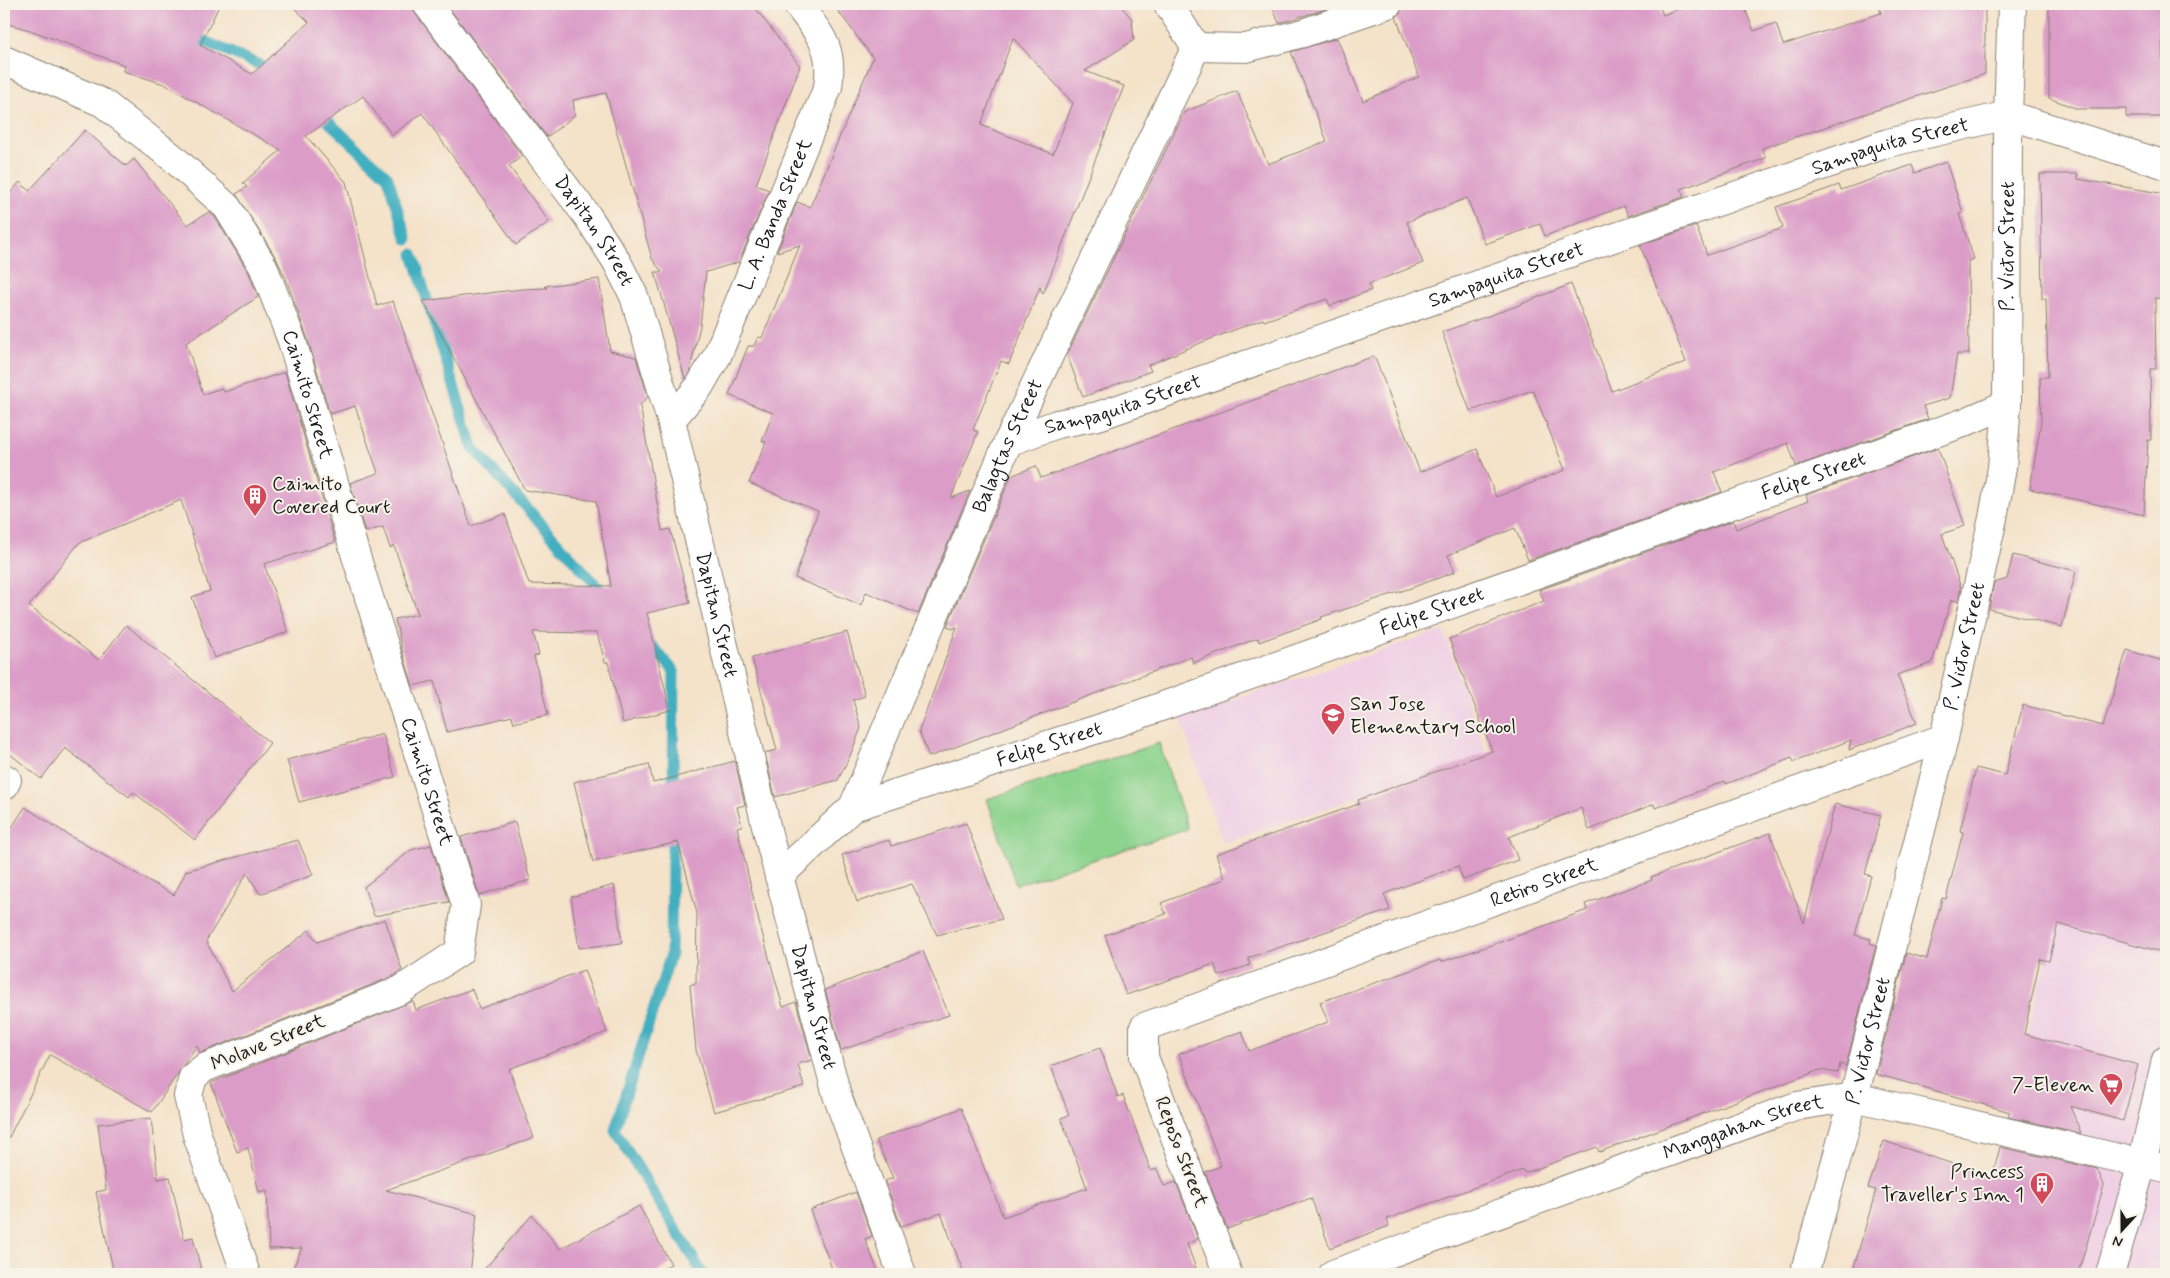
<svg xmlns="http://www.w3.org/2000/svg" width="2170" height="1278" viewBox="0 0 2170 1278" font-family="Mynerve,sans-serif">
	<rect width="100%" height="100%" fill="#f7f3e8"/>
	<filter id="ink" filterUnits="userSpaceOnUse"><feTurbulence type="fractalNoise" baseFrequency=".02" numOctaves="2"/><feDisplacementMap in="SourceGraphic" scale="10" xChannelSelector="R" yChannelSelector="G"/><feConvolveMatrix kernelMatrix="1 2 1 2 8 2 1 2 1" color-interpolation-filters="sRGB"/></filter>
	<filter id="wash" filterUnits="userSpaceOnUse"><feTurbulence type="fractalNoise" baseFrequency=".0096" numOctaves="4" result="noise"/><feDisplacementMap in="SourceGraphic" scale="20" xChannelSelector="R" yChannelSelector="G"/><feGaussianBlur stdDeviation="1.12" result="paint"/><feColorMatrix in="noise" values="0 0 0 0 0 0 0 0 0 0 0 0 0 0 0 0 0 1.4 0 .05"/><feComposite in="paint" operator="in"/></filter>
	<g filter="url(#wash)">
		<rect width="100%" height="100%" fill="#f4e2c9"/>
		<!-- built -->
		<path fill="#f0d0e5" d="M1443 630 1486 754 1223 843 1180 718Z
			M2127 650 2166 661V1274H1961L1995 1159Z"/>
		<!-- green -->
		<path fill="#8cd38d" stroke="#547854" d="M1159 743 1188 829 1016 885 987 799Z"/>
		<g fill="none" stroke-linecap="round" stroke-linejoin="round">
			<!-- stream -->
			<path stroke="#42afc0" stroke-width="11" d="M188 34 274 71
				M317 111 388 177 407 240
				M413 254 473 448 607 597
				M647 640 674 671 673 791
				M672 851V830
				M672 857 671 954 615 1130 703 1274"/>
		</g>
		<g id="blocks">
			<!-- building -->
			<path fill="#db9dc8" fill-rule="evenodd" d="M4 4H220L200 45 252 74 309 22 290 4H412L415 13 522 156 509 166 549 222 516 245 422 113 392 135 363 96 306 136 346 182 377 306 393 301 471 526 505 514 529 584 611 586 596 501 525 490 423 301 522 289 547 288 545 286 599 279 610 351 636 357 648 397 640 405 662 531 670 529 690 603 647 613 670 710 623 723 608 662H605L597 633 533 632 539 655 534 656 548 715 514 723 512 716 447 732 434 681 413 686 403 654 395 619 418 614 394 546 390 548 383 527 365 532 350 483 378 473 355 406 330 414 307 337 286 279 276 258 236 194 247 187 243 183 281 150 164 84 123 71 124 65 30 30 4 23Z
				M446 4H752L800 66 756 185 769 190 739 262 706 272 700 326 689 373 685 379 655 272H662L652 259 606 93 573 100 575 115 547 137Z
				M833 4H1119L1132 19 1134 40 1085 71 1124 86 1043 294 1040 287 1009 364 1001 361 973 430 978 432 951 498 970 491 918 614 866 592 861 605 795 578 818 511 749 483 766 442 762 441 773 413 729 395 748 346H754L758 337 762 338 800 245 777 252 797 202 810 207 873 58ZM1013 38 1073 103 1053 154 981 125Z
				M1271 4H1324L1326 9 1279 23Z
				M1403 4H1659L1663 15 1691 4H1743L1754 31 1776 23 1783 45 1881 13 1878 4H1985V74L1762 148 1766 158 1681 189 1684 197 1628 216 1624 206 1545 236 1540 224 1485 244 1467 198 1407 222 1423 263 1369 284 1371 290 1330 306 1327 299 1264 321 1263 319 1203 342 1148 365 1151 371 1083 397 1067 355 1184 112 1237 91 1268 164 1327 141 1291 52 1337 38 1363 101 1419 77 1396 17 1400 14Z
				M2049 5H2162L2163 117H2126V109H2078L2049 98Z
				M85 130 126 166 134 159 187 225 209 212 215 217 249 273 258 297 186 343 203 394 222 388 224 392 285 372 335 542 264 564 288 632 214 658 192 597 210 591 181 500 79 543 29 606 99 660 126 625 270 743 195 840 133 792 129 797 65 748 41 779 4 749V200L20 182 29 191Z
				M1946 162 1963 213 1959 214 1974 259 1968 261 1969 354H1957L1950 398 1923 406 1928 419 1796 466 1788 443 1714 472 1722 492 1528 560 1515 528 1448 555 1455 572 1408 589 1321 617 1322 619 1259 642 1258 638 1193 663 1191 657 929 757 919 731 957 627 952 629 947 626 1011 476 1036 466 1041 478 1374 356 1420 472 1477 449 1496 497 1565 470 1533 390 1470 411 1442 332 1514 307 1571 284 1612 391 1686 362 1640 245 1696 226 1707 255 1783 228 1776 207 1839 185 1841 190 1912 165 1915 173Z
				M2040 174H2078V179L2166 194V299L2155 298 2156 369H2150L2151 440H2148L2144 515 2030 489 2041 422 2040 377H2048L2046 299H2042Z
				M1938 448 1965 526 1942 534 1961 588 1958 601 1951 600 1932 663 1897 675 1917 723 1849 750 1851 740 1794 762 1792 758 1726 784 1725 781 1655 808 1654 804 1589 830 1581 808 1509 837 1518 860 1463 880 1458 866 1384 894 1390 910 1248 958 1250 965 1219 976 1214 964 1126 995 1105 935 1166 914 1161 903 1225 879 1216 854 1359 804 1358 800 1492 751 1449 639 1544 601 1539 590 1733 521 1736 529 1808 501 1806 495Z
				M2013 555 2076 571 2062 627 1989 609 1994 583 2007 579Z
				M847 632 865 696 853 700 861 728 850 756 838 780 775 797 765 753 777 750 752 658Z
				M2127 650 2166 662V953L2058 924 2049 961 2040 959 2024 1034 2138 1065 2123 1121 2070 1106 2081 1133 2008 1117 2010 1112 1876 1074 1906 953 1927 959 1942 898 1946 899 1963 832 1960 831 1976 768 2005 775 2023 705 2103 726Z
				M383 734 395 777 299 802 287 760Z
				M735 761 745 805 737 807 742 826 737 827 759 922 783 1007 796 1002 812 1060 798 1064 804 1087 714 1112 696 1050 690 985 696 983 697 913 678 842 593 862 574 782 649 764 653 783Z
				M1835 804 1881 815 1865 874 1871 876 1855 935 1871 939 1870 943 1876 945 1846 1066 1840 1064 1838 1073 1820 1070 1599 1152 1597 1147 1525 1173 1523 1170 1387 1219 1389 1226 1330 1248 1311 1198 1227 1229 1205 1172 1221 1166 1179 1054 1242 1031 1249 1051 1328 1022 1320 1002 1440 960 1441 962 1506 940 1587 910 1585 904 1652 880 1651 877 1770 833 1804 923Z
				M25 807 70 836 174 895 186 871 298 840 313 875 260 894 247 873 206 941 232 991 309 930 317 942 385 919 402 970 394 976 200 1053 197 1045 152 1112 50 1055 4 1147V840Z
				M515 822 530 880 479 895 461 837Z
				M966 823 1002 919 937 935 912 884 857 902 842 855 889 840 891 846Z
				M431 845 449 902 374 916 364 887 411 850Z
				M614 885 622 943 579 948 571 897Z
				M923 951 949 1015 841 1050 825 990Z
				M584 970 607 1032 509 1069 534 1138 386 1190 477 1214 470 1274H290L302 1248 269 1249 267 1190 259 1192 248 1148 237 1152 211 1083 413 1001 416 1010 472 989 479 1009Z
				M1100 1048 1118 1097 1123 1095 1151 1171 1157 1169 1164 1186 1176 1182 1198 1239 1187 1244 1198 1274H964L941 1213 901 1226 885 1181 893 1178 876 1140 961 1108 1003 1217 1087 1188 1061 1118 1069 1115 1051 1066Z
				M151 1118 158 1179 170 1177 184 1239 193 1237 202 1274H114L96 1192 106 1190 98 1124Z
				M1884 1141 1992 1177 2000 1147 2097 1169 2104 1185 2078 1274H1852L1876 1190 1868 1188Z
				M856 1192 872 1236 865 1239 879 1274H834L810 1210Z
				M639 1206 671 1264 653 1274H480L532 1215 560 1249Z"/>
		</g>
	</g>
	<g filter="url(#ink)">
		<use href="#blocks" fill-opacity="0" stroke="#887f72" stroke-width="1"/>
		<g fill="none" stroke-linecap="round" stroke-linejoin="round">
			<defs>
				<g id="street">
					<path d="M1168 4 1196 47"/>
					<path d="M1196 47 1246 48 1303 33 1388 4"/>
					<path id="s1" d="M4 60 103 103 173 158 227 207 263 266 292 341 356 556 466 905 459 952 401 990 204 1068 193 1077 188 1096 197 1135 246 1274"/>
					<path id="s2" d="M671 420 699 387 717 356 828 87C834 46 820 35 797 4"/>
					<path id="s3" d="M1008 442 1057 424 1098 416 1888 143 2008 115 2166 165"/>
					<path d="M4 778 7 780 4 786"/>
					<path id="s4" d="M853 807 1104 727 1963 423 2007 404"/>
					<path id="s5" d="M779 876 853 807 1008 442 1196 47"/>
					<path id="s6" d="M1228 1274 1144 1057V1027L1944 738"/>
					<path id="s7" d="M1333 1274 1797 1106 1854 1097 2166 1169"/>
					<path id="s8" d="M1804 1274 1854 1097 1944 738 1993 518 2002 468 2007 404 2008 115 2012 4"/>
				</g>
				<g id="secondary">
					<path id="s9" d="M427 4 588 217 617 262 634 296 671 420 768 834 837 1095 902 1274"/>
					<path d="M2110 1274 2142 1164 2166 1060"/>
				</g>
			</defs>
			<!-- street casing -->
			<use href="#street" stroke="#887f72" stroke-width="30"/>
			<!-- secondary casing -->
			<use href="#secondary" stroke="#887f72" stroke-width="30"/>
			<!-- street -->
			<use href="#street" stroke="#fff" stroke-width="28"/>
			<!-- secondary -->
			<use href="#secondary" stroke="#fff" stroke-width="28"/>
		</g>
	</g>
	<!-- icons -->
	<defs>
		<symbol id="building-pin" viewBox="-11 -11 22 30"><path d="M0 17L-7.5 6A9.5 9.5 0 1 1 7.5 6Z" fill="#d1495b" stroke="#f7f3e8"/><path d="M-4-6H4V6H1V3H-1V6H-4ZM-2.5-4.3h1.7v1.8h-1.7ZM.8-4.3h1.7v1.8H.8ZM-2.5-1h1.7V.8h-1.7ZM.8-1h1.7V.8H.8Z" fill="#fff"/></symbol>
		<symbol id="school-pin" viewBox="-11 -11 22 30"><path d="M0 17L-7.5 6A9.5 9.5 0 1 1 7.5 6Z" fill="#d1495b" stroke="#f7f3e8"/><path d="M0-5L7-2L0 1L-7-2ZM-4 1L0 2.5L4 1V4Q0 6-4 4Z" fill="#fff"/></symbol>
		<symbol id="supermarket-pin" viewBox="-11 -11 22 30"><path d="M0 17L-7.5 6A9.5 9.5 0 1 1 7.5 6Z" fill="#d1495b" stroke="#f7f3e8"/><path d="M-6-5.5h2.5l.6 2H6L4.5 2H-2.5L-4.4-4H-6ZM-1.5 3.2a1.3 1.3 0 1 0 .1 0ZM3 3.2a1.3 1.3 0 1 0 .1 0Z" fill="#fff"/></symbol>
	</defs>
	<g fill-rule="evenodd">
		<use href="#building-pin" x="241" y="482" width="28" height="38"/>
		<use href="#school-pin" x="1319" y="701" width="28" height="38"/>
		<use href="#supermarket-pin" x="2097" y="1071" width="28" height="38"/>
		<use href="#building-pin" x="2028" y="1170" width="28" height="38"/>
	</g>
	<g text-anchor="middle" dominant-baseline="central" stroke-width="4" stroke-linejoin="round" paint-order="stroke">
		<!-- street labels -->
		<g font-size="20" fill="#1c1c1c" stroke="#f7f3e8">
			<text stroke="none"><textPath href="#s3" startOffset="931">Sampaguita Street</textPath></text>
			<text stroke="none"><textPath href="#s2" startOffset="232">L. A. Banda Street</textPath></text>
			<text stroke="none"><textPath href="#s9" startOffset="282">Dapitan Street</textPath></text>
			<text stroke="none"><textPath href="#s8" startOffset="1052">P. Victor Street</textPath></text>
			<text stroke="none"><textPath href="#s3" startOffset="526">Sampaguita Street</textPath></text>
			<text stroke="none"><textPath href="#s1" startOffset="475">Caimito Street</textPath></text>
			<text stroke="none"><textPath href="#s3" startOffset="121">Sampaguita Street</textPath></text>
			<text stroke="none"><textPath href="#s5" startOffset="494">Balagtas Street</textPath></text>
			<text stroke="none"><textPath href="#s4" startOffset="1016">Felipe Street</textPath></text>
			<text stroke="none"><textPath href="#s4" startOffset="611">Felipe Street</textPath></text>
			<text stroke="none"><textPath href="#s9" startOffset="688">Dapitan Street</textPath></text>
			<text stroke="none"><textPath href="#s8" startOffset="648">P. Victor Street</textPath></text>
			<text stroke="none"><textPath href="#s4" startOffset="206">Felipe Street</textPath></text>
			<text stroke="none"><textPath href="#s1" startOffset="880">Caimito Street</textPath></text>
			<text stroke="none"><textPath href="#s6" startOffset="688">Retiro Street</textPath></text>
			<text stroke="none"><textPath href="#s9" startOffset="1092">Dapitan Street</textPath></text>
			<text stroke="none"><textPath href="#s8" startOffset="242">P. Victor Street</textPath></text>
			<text transform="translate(268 1043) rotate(-22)">Molave Street</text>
			<text stroke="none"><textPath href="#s7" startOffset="436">Manggahan Street</textPath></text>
			<text transform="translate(1181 1152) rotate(69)">Reposo Street</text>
		</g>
		<!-- poi labels -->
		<g font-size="20" fill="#1c1c1c" stroke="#f7f3e8" text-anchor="start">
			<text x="272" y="484">Caimito<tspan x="272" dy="23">Covered Court</tspan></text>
			<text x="1350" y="704">San Jose<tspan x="1350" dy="23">Elementary School</tspan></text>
			<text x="2094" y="1085" text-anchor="end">7-Eleven</text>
			<text x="2024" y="1172" text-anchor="end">Princess<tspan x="2024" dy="23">Traveller's Inn 1</tspan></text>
		</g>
	</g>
	<!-- margin -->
	<rect width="2170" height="1278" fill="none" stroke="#f7f3e8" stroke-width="20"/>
	<!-- north arrow -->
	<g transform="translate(2122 1230) rotate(201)" stroke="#f7f3e8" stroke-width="4" paint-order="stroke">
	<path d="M0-4L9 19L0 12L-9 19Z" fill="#1c1c1c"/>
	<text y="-8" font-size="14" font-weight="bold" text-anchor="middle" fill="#1c1c1c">N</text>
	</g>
</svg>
